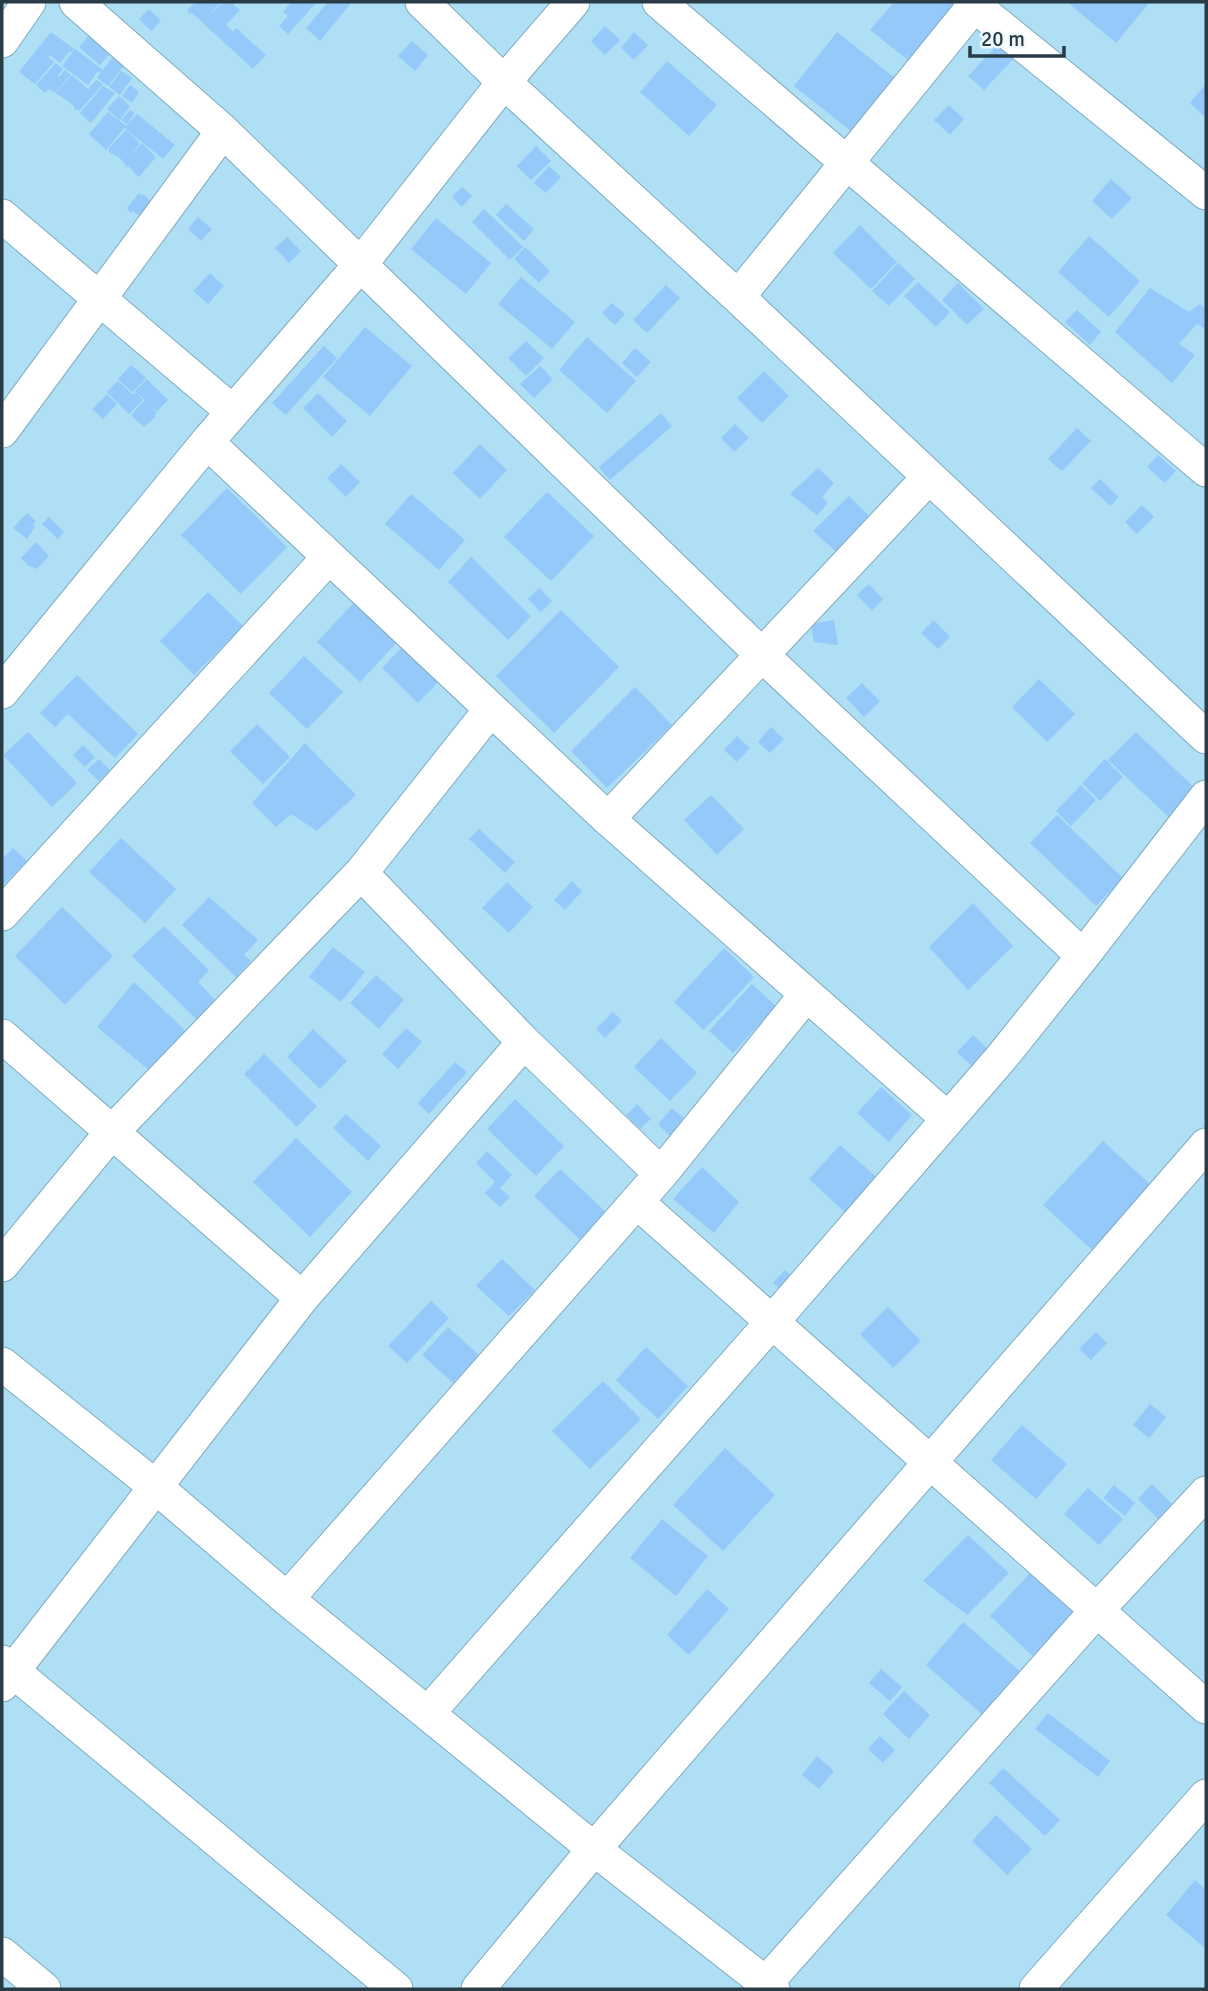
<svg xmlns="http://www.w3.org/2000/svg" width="1208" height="1991" viewBox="0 0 1208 1991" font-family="Signika,sans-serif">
	<rect width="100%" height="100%" fill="#afdff4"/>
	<!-- building -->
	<path fill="#94c9fa" d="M195 2H221L211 12 212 13 223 2H230L240 10 226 25 233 32 236 28 266 55 253 69 192 13 190 14 187 11Z
		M291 2 316 3 288 34 279 26 288 16 283 12Z
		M328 2H352L320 41 306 28Z
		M894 2 937 3 961 2 914 65 870 30Z
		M1067 2H1150L1116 43Z
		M149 9 161 21 151 31 139 19Z
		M96 26 118 44 100 65 79 47Z
		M605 26 620 40 605 55 591 41Z
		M51 32 74 49 72 52 70 51 60 63 50 55 48 57 54 62 35 84 19 72Z
		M634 32 648 45 634 60 621 48Z
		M837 32 895 78 852 132 794 86Z
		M1003 39 1019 53 984 90 968 76Z
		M412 41 428 55 415 71 398 56Z
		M75 49 103 70 117 51 128 60 108 86 97 78 101 72 98 71 88 85 62 66Z
		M667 61 717 105 689 136 640 92Z
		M56 63 63 69 58 75 60 77 64 70 71 75 55 93 49 89 45 93 36 85Z
		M121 71 132 78 120 95 109 87Z
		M72 75 88 89 96 80 103 84 79 111 77 109 76 111 73 105 56 93Z
		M1206 84V118L1190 103Z
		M130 85 139 92 132 103 122 96Z
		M103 86 115 93 91 123 80 113Z
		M119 96 130 106 120 120 107 109Z
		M949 105 964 119 950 135 934 120Z
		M130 110 135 113 127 124 121 120Z
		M108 112 126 126 137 114 175 145 163 159 124 128 106 150 89 134Z
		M126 130 140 143 130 155 142 143 156 157 139 177 128 166 127 167 120 158 109 152V148Z
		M536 146 551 161 531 180 517 166Z
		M549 166 561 177 546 193 534 183Z
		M1111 179 1132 198 1112 219 1092 201Z
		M462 187 472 196 462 207 452 197Z
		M139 193 142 195 143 194 153 204 141 217 133 211 131 213 127 208Z
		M506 204 534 229 524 241 496 215Z
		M484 209 523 247 510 260 472 222Z
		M198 217 212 229 201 241 188 229Z
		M436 218 491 263 466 294 411 249Z
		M860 225 897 262 871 289 833 253Z
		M1089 236 1140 281 1109 317 1058 272Z
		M287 237 301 251 289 263 275 248Z
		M525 247 550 271 539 283 514 259Z
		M898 263 915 279 889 306 872 291Z
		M210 273 224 286 208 304 193 291Z
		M521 277 575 322 552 349 498 304Z
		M918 282 950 312 936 327 904 296Z
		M958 283 984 309 967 325 942 300Z
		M666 285 680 298 647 333 633 320Z
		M1150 288 1189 312 1200 304 1206 309V329L1197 324 1179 344 1195 355 1172 383 1115 332Z
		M612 303 625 314 615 325 602 313Z
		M1077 310 1101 332 1090 345 1065 322Z
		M365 327 412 366 370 416 323 377Z
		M587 337 636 381 607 413 559 370Z
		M526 341 544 358 526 376 508 358Z
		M324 346 337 358 286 415 272 403Z
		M635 348 651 362 637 377 622 363Z
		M131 365 146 378 132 392 118 379Z
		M540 366 553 379 534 398 520 384Z
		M764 371 789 396 762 423 737 398Z
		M147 379 168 400 157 411 151 407 157 413 154 415 156 416 144 427 131 415 145 400 135 391Z
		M118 381 133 395 136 392 143 400 129 414 107 392Z
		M318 393 347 421 332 437 303 408Z
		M107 394 117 404 103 419 92 409Z
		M661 413 672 426 610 480 599 467Z
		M735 424 749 438 734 452 721 438Z
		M1077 428 1091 441 1062 471 1048 459Z
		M480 444 507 470 480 499 453 473Z
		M1158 455 1176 471 1165 483 1147 467Z
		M341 464 360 482 346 497 327 478Z
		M818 468 834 483 822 497 828 503 817 515 790 494Z
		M1100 479 1119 497 1110 506 1091 488Z
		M227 488 287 547 241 594 181 535Z
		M547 492 594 536 551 581 504 537Z
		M411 494 465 540 439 570 385 524Z
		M849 496 876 523 844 559 813 531Z
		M1142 505 1154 517 1137 534 1125 522Z
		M27 513 36 521 33 525 35 527 27 539 13 528Z
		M49 517 64 532 58 539 42 524Z
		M36 542 49 556 37 569 29 566 21 558Z
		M471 557 531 616 508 640 448 582Z
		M869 584 883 599 872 610 857 595Z
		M539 588 552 601 541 612 528 599Z
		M208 592 243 626 194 675 160 641Z
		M358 598 401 638 360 682 317 642Z
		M561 610 619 667 554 733 496 676Z
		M834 620 838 645 814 642 811 624Z
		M934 620 950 637 938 649 921 633Z
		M406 643 442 678 418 703 382 668Z
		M304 656 343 692 307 729 269 693Z
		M77 675 138 734 115 758 68 714 55 727 40 713Z
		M1039 679 1075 714 1047 742 1012 707Z
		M862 683 880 701 864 717 846 698Z
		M635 687 672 725 607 788 571 751Z
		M257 724 290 757 263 784 230 751Z
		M771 727 784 739 770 753 758 742Z
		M28 732 77 783 52 807 3 755Z
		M1136 732 1200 793 1174 822 1108 760Z
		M737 736 750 748 737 762 724 750Z
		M305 743 356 795 317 831 291 814 276 827 252 803Z
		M83 745 95 757 85 767 73 755Z
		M99 759 110 770 99 781 87 770Z
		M1105 759 1123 777 1100 801 1082 783Z
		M1081 785 1096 800 1071 826 1056 811Z
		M711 795 744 829 717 855 684 820Z
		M1057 815 1123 878 1096 906 1030 843Z
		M479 829 515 862 505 873 469 839Z
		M121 838 176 889 145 923 89 872Z
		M13 848 27 861 2 886V859Z
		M572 881 582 891 565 910 554 900Z
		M507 882 533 907 509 933 482 908Z
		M209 897 258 940 244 955 251 961 236 977 182 925Z
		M973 903 1013 946 968 990 929 947Z
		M62 907 113 956 65 1005 15 956Z
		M164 926 209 970 198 982 219 1004 199 1022 132 956Z
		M333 947 365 972 341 1002 309 977Z
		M724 948 754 977 704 1030 674 1002Z
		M376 975 404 1000 379 1029 350 1003Z
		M134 982 186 1031 149 1070 97 1027Z
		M752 984 776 1006 733 1053 709 1031Z
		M613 1012 622 1021 605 1038 596 1029Z
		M406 1028 422 1042 398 1069 382 1054Z
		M313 1029 347 1061 320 1089 287 1057Z
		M973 1035 993 1054 977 1071 957 1052Z
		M661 1038 697 1073 670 1101 634 1067Z
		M264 1054 317 1106 297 1127 244 1074Z
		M455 1062 467 1072 429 1114 418 1103Z
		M881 1087 912 1115 889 1142 857 1113Z
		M515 1099 564 1146 536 1176 487 1129Z
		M637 1104 651 1119 640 1129 626 1115Z
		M672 1108 687 1121 672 1138 658 1124Z
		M346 1114 381 1146 368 1161 333 1128Z
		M296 1138 352 1192 310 1237 253 1182Z
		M1103 1141 1152 1186 1092 1250 1043 1205Z
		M840 1145 882 1182 850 1217 809 1179Z
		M487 1151 512 1175 500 1188 510 1197 500 1207 485 1193 495 1182 476 1163Z
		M702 1167 739 1202 714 1233 673 1199Z
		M560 1169 606 1212 580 1240 534 1196Z
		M502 1259 535 1290 509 1316 476 1286Z
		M785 1270 798 1281 786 1294 773 1283Z
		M431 1301 449 1318 407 1363 388 1346Z
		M888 1307 921 1341 893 1368 860 1334Z
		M448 1327 479 1355 453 1383 422 1355Z
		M1096 1332 1107 1343 1091 1360 1079 1349Z
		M646 1347 688 1386 658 1419 616 1380Z
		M603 1381 641 1419 590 1469 552 1431Z
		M1150 1404 1166 1417 1149 1438 1133 1425Z
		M1022 1425 1067 1464 1036 1499 991 1460Z
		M725 1448 775 1495 723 1551 673 1505Z
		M1152 1484 1175 1507 1161 1522 1138 1499Z
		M1114 1485 1135 1503 1125 1516 1103 1498Z
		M1088 1488 1123 1519 1099 1545 1064 1514Z
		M662 1519 708 1556 676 1596 630 1558Z
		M968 1535 1009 1573 967 1615 923 1581Z
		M1031 1572 1080 1617 1039 1662 990 1616Z
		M707 1589 729 1609 689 1655 667 1635Z
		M963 1622 1023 1674 985 1717 926 1665Z
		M881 1669 902 1687 890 1701 869 1683Z
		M904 1691 930 1715 909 1739 883 1714Z
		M1048 1713 1110 1761 1098 1777 1035 1729Z
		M880 1736 895 1750 883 1763 868 1749Z
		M817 1756 834 1771 819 1789 802 1775Z
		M1003 1768 1060 1820 1045 1836 989 1783Z
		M996 1815 1032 1849 1007 1875 972 1841Z
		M1195 1880 1206 1890V1949L1166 1915Z"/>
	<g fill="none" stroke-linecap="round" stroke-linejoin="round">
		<defs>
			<path id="minor" d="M76 2 223 131 761 654 1083 956
				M422 2 504 82 738 297 1206 737
				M659 2 1206 470
				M970 2 1206 193
				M2 41 29 2
				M2 216 233 412
				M738 297 977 2
				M2 431 223 131
				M207 442 608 819 948 1119
				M2 692 207 442 360 265 504 82 573 2
				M608 819 929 477
				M361 873 524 1042 661 1174
				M2 914 329 557
				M2 1036 302 1298
				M637 1202 1206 1707
				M2 1265 111 1133 361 873 491 709
				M2 1364 156 1487 287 1599 594 1849 773 1989
				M287 1599 661 1174 806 995
				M2 1662 396 1989
				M2 1685 302 1298 524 1042
				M428 1713 772 1322 1001 1058 1083 956 1206 797
				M2 1954 44 1989
				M766 1983 1098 1609 1206 1493
				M478 1989 594 1849 1206 1145
				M1036 1989 1206 1796"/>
		</defs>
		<!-- minor casing -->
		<use href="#minor" stroke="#7dabbf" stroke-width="35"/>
		<!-- minor -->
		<use href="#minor" stroke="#fff" stroke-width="33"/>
	</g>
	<!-- border -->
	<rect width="1208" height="1991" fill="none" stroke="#293c45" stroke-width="7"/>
	<!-- scale -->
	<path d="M970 46v10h94v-10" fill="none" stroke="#293c45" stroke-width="3.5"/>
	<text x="981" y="46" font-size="21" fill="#293c45" stroke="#f0f9fe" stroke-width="5" paint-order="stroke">20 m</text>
</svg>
